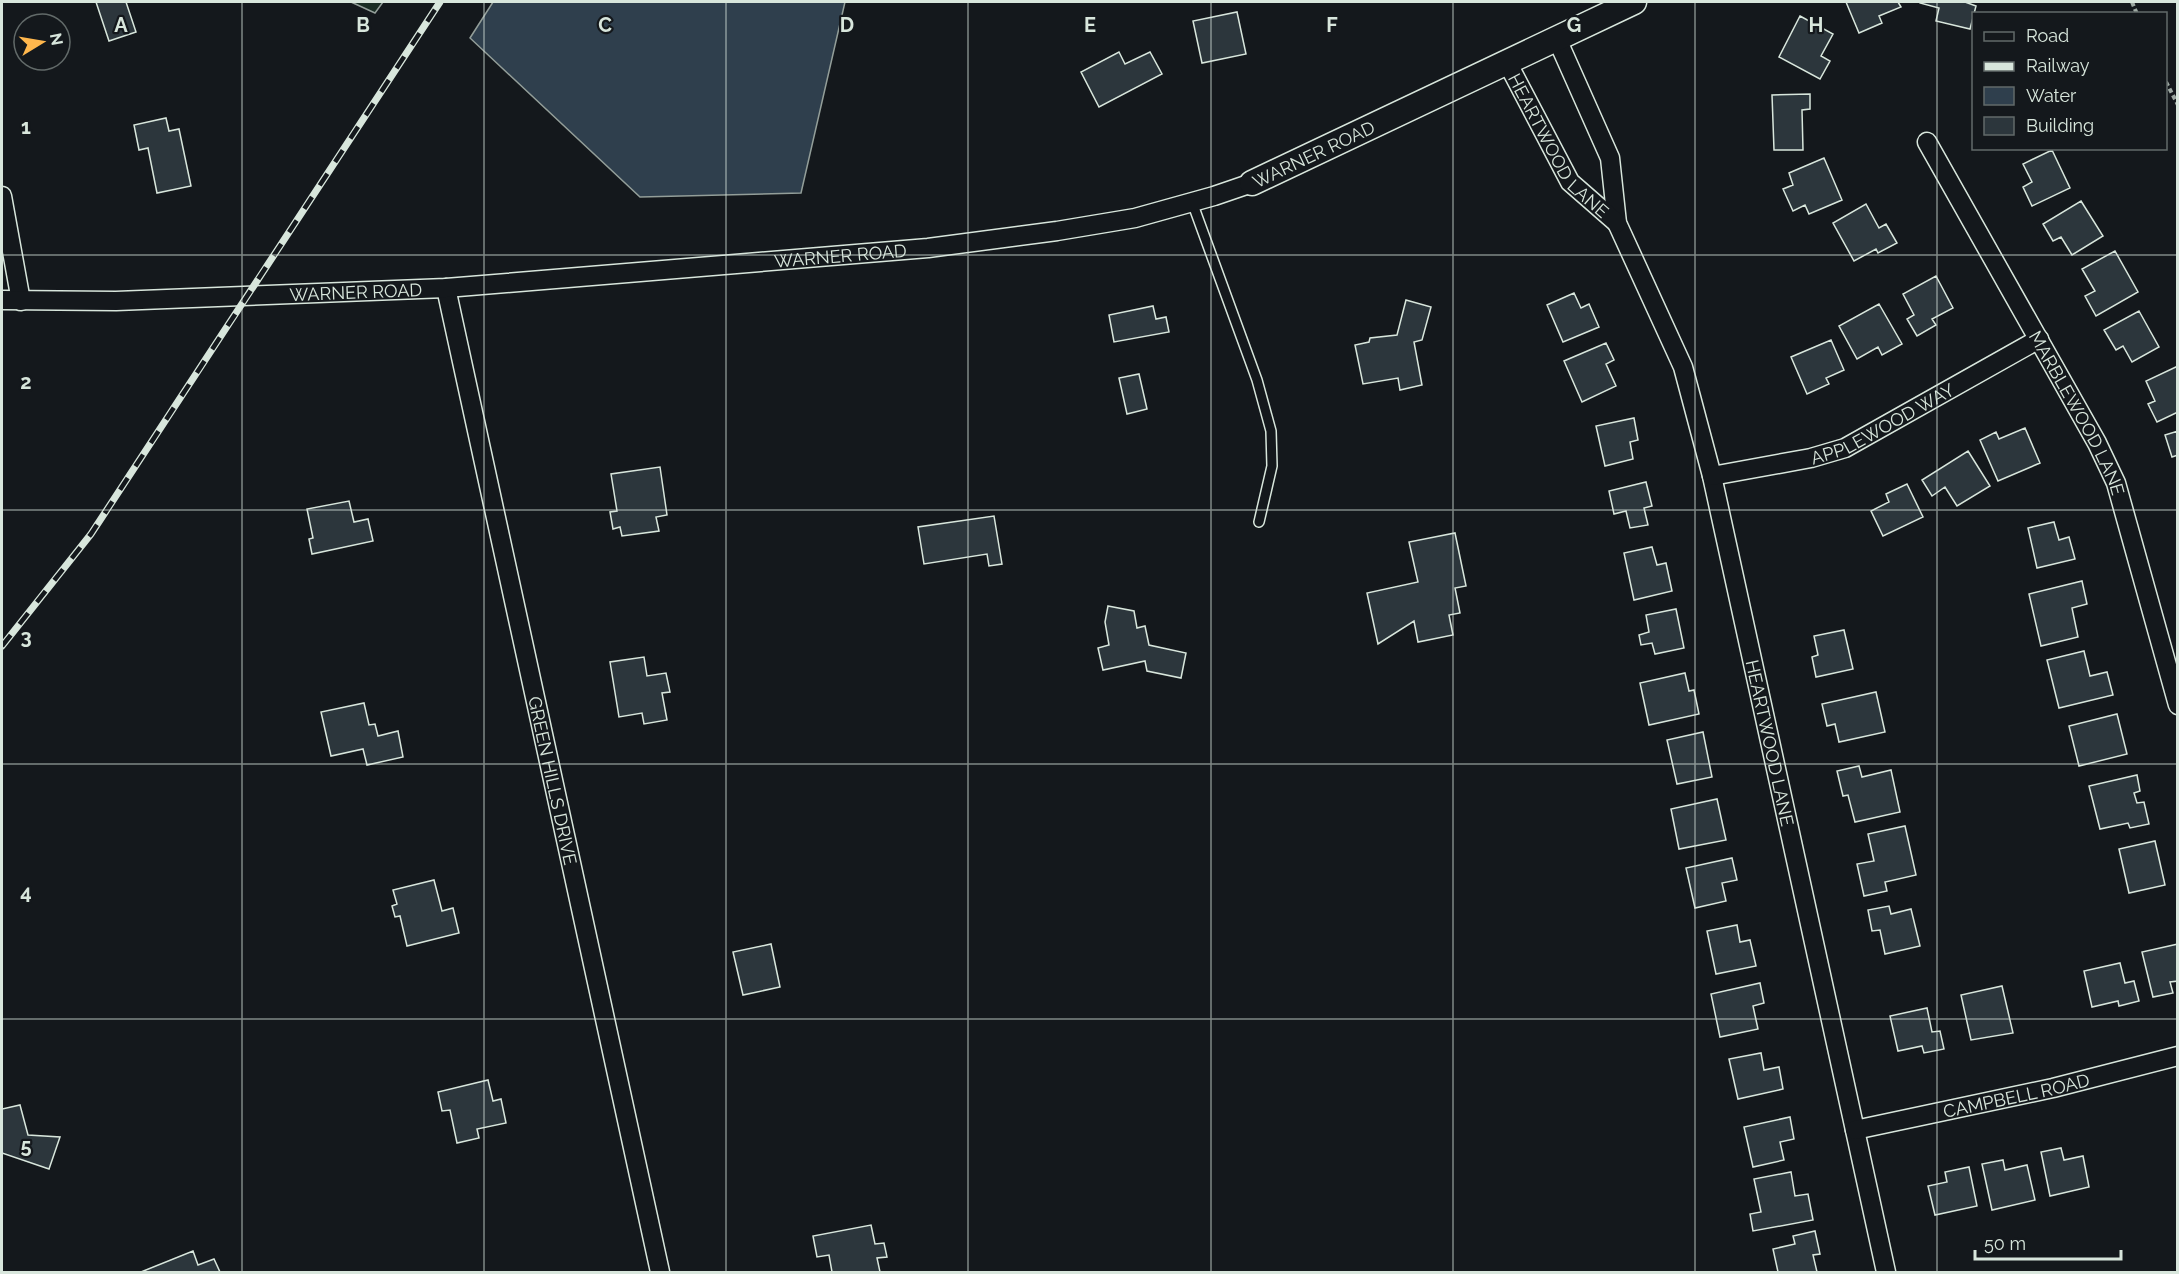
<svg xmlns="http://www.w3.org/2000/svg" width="2179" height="1274" viewBox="0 0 2179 1274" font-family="Raleway,sans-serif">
	<rect width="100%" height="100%" fill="#14181c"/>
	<!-- green -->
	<path fill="#1a2d24" stroke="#939e99" stroke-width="1.5" d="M351 2H383L375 13Z"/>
	<!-- water -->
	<path fill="#2f3f4d" stroke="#939e99" stroke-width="1.5" d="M493 2H845L801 193 640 197 470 38Z"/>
	<!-- building -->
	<path fill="#2c363c" stroke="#d8e6dc" stroke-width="1.5" d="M96 2H126L136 32 109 41Z
		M1846 2H1898L1901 7 1879 16 1882 23 1859 33Z
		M1920 2H1965L1976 6 1970 29 1936 21 1939 8 1920 3Z
		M1237 12 1246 54 1202 63 1193 21Z
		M1800 16 1833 34 1821 56 1830 61 1820 79 1779 57Z
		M1119 52 1125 64 1150 52 1162 74 1099 107 1081 72Z
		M1810 94V109L1802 110 1803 150H1774L1772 95Z
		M166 118 169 131 179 129 191 186 157 193 148 148 139 150 134 125Z
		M2052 150 2070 188 2032 206 2023 187 2032 182 2023 164Z
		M1824 158 1842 200 1809 214 1805 205 1793 211 1783 189 1793 185 1789 173Z
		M2081 201 2103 236 2072 255 2061 237 2053 241 2043 224Z
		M1866 204 1879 228 1886 224 1897 243 1878 253 1876 249 1854 261 1833 223Z
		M2115 251 2138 292 2096 316 2085 296 2095 291 2082 269Z
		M1936 276 1953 308 1932 319 1936 325 1917 336 1907 319 1914 315 1903 294Z
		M1574 293 1581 308 1589 304 1599 327 1563 342 1547 305Z
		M1406 300 1431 307 1422 340 1414 342 1422 385 1400 390 1398 378 1363 384 1355 345 1369 342 1370 338 1397 335Z
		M1879 304 1902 344 1882 355 1878 347 1857 359 1839 326Z
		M1153 306 1156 319 1166 317 1169 332 1114 342 1109 315Z
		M2139 311 2159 347 2132 362 2123 346 2116 350 2104 330Z
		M1831 340 1844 370 1826 378 1829 384 1807 394 1791 357Z
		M1606 343 1614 360 1606 364 1616 386 1582 402 1564 361Z
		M2178 366V412L2157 422 2148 404 2155 401 2146 381Z
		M1139 374 1147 409 1127 414 1119 378Z
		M1634 418 1638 440 1630 442 1633 459 1605 466 1596 426Z
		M2025 428 2040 463 1998 481 1980 440 1996 432 1999 439Z
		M2178 431V455L2172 457 2165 435Z
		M1968 451 1990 486 1957 506 1945 487 1932 496 1922 480Z
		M660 467 667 515 656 517 659 531 622 536 620 527 613 529 610 512 617 511 611 474Z
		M1646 482 1652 506 1644 508 1648 525 1630 528 1626 511 1614 514 1609 491Z
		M1907 484 1923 517 1883 536 1871 511 1889 502 1886 494Z
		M349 501 354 522 368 519 373 541 312 554 309 539 313 538 307 509Z
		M994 516 1002 564 989 566 987 554 924 564 918 527Z
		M2054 522 2059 540 2069 537 2075 559 2037 568 2028 528Z
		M1455 533 1466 586 1455 588 1460 613 1449 615 1453 635 1418 642 1414 621 1378 644 1367 593 1418 582 1409 542Z
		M1652 547 1657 565 1666 563 1672 591 1634 600 1624 553Z
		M2082 581 2087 604 2072 608 2078 637 2041 646 2029 594Z
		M1108 606 1134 611 1137 628 1145 626 1149 645 1186 653 1181 678 1147 671 1145 661 1103 670 1098 648 1109 645 1105 622Z
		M1676 609 1684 648 1655 654 1652 643 1641 645 1639 635 1649 632 1646 615Z
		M1844 630 1853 669 1816 677 1812 657 1818 655 1814 636Z
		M2084 651 2090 676 2107 672 2113 695 2059 708 2047 660Z
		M644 657 647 676 666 673 670 692 662 693 667 720 644 724 642 713 619 717 610 662Z
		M1685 673 1689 691 1694 690 1699 714 1649 725 1640 683Z
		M1876 692 1885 732 1839 742 1835 724 1827 726 1822 704Z
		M364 703 369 725 375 724 378 736 398 731 403 757 367 765 363 749 331 756 321 712Z
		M2117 714 2127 754 2079 766 2069 726Z
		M1703 732 1712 777 1677 784 1667 740Z
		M1859 766 1862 777 1891 770 1900 812 1855 822 1848 795 1843 796 1837 771Z
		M2137 775 2140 791 2134 793 2137 803 2144 802 2149 824 2130 828 2128 823 2100 829 2089 786Z
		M1717 799 1726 840 1679 849 1671 809Z
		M1905 826 1916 875 1885 882 1887 891 1864 896 1857 864 1874 861 1868 834Z
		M2155 841 2165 885 2129 893 2119 849Z
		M1732 858 1737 880 1722 883 1726 901 1695 908 1686 868Z
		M434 880 442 911 453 908 459 933 407 946 400 916 395 917 392 906 397 904 393 890Z
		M1889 906 1891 914 1911 909 1920 946 1885 954 1880 930 1872 931 1868 910Z
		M1737 925 1740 942 1750 940 1756 966 1716 974 1707 931Z
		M771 944 780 987 743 995 733 952Z
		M2178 944V981L2170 982 2173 993 2153 997 2142 952Z
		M2120 963 2125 983 2134 981 2139 1001 2119 1006 2118 1001 2092 1007 2084 971Z
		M1760 983 1764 1003 1753 1006 1758 1029 1720 1037 1711 994Z
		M2002 986 2013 1033 1971 1040 1961 995Z
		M1927 1008 1932 1032 1940 1031 1944 1049 1924 1053 1922 1046 1898 1051 1890 1016Z
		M1761 1053 1764 1070 1779 1067 1783 1089 1738 1099 1729 1059Z
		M488 1080 493 1101 501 1099 506 1123 477 1129 479 1138 457 1143 450 1110 442 1111 438 1092Z
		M20 1105 28 1135 60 1137 49 1169 2 1153V1109Z
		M1790 1117 1794 1139 1780 1142 1784 1160 1753 1167 1744 1127Z
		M2061 1148 2064 1160 2083 1156 2089 1187 2050 1196 2041 1152Z
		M2003 1160 2005 1170 2027 1165 2035 1200 1992 1210 1982 1164Z
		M1969 1167 1977 1206 1935 1215 1928 1186 1947 1182 1945 1172Z
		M1791 1172 1795 1196 1808 1194 1813 1220 1753 1231 1750 1214 1761 1212 1754 1179Z
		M871 1225 875 1244 884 1243 887 1257 877 1258 880 1272H832L829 1255 817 1257 813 1236Z
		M1815 1231 1820 1254 1813 1255 1817 1272H1778L1773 1249 1795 1244 1793 1236Z
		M193 1251 198 1265 214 1259 220 1272H141Z"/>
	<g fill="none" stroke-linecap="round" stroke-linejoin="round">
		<defs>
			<path id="lane" d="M1192 202 1257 380 1271 431 1272 466 1259 522"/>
			<g id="street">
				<path id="s1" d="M1557 39 1610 158 1617 223 1683 367 1712 476 1886 1272"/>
				<path id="s2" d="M1507 62 1570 182 1617 223"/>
				<path id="s3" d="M1927 142 2097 443 2116 483 2178 705"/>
				<path d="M2 196 21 301"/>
				<path id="s4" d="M446 288 660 1272"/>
				<path id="s5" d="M2 300 116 301 446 288 928 248 1057 231 1135 218 1214 196 1252 183"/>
				<path id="s6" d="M1712 476 1811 458 1845 448 2039 339"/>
				<path id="s7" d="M1855 1130 2053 1088 2178 1056"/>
			</g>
			<g id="secondary">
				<path id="s8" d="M1252 183 1634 2"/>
			</g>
		</defs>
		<!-- lane casing -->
		<use href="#lane" stroke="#d8e6dc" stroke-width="12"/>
		<!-- street casing -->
		<use href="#street" stroke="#d8e6dc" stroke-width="21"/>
		<!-- secondary casing -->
		<use href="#secondary" stroke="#d8e6dc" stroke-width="27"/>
		<!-- path -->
		<path stroke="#9da8a2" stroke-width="4" stroke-dasharray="4.5 3" stroke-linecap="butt" d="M2132 2 2137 14
			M2166 82 2178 105"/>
		<!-- lane -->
		<use href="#lane" stroke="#14181c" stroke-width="9"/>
		<!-- street -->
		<use href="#street" stroke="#14181c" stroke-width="18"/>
		<!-- secondary -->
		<use href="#secondary" stroke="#14181c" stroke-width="24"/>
		<defs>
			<path id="rail" d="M2 646 91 534 440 2"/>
		</defs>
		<!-- rail casing -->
		<use href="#rail" stroke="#d8e6dc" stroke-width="7"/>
		<!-- rail -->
		<use href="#rail" stroke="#14181c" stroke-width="4.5" stroke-dasharray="14" stroke-linecap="butt"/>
	</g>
	<!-- grid -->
	<path fill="none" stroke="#d8e6dc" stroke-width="1.5" stroke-opacity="0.55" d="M242 2V1272M484 2V1272M726 2V1272M968 2V1272M1211 2V1272M1453 2V1272M1695 2V1272M1937 2V1272M2 255H2178M2 510H2178M2 764H2178M2 1019H2178"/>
	<g text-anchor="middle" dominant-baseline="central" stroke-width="4.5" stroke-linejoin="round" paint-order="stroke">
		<!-- street labels -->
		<g font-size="18" fill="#d8e6dc" stroke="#14181c">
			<text stroke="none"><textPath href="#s2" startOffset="99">HEARTWOOD LANE</textPath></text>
			<text stroke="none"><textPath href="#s8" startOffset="68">WARNER ROAD</textPath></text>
			<text stroke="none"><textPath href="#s5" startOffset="840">WARNER ROAD</textPath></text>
			<text stroke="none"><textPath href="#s5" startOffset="354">WARNER ROAD</textPath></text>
			<text stroke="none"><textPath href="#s3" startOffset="310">MARBLEWOOD LANE</textPath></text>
			<text stroke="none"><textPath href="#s6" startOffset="180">APPLEWOOD WAY</textPath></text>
			<text stroke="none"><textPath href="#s1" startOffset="740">HEARTWOOD LANE</textPath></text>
			<text stroke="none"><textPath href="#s4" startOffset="504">GREEN HILLS DRIVE</textPath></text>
			<text stroke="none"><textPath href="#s7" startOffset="165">CAMPBELL ROAD</textPath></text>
		</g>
	</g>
	<g font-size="20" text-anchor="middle" font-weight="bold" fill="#d8e6dc" stroke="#14181c" stroke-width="4.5" stroke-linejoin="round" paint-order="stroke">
		<text x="121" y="32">A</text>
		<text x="363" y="32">B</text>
		<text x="605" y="32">C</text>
		<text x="847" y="32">D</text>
		<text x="1090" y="32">E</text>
		<text x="1332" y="32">F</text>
		<text x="1574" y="32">G</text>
		<text x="1816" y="32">H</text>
		<text x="26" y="134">1</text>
		<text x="26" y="389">2</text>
		<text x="26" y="644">3</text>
		<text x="26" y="899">4</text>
		<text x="26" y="1153">5</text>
	</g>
	<!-- border -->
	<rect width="2179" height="1274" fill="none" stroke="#d8e6dc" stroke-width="6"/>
	<!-- legend -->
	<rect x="1972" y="12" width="195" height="138" fill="#14181c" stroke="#626a69" stroke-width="1.5"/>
	<rect x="1984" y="32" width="30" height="9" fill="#14181c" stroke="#626a69" stroke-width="1.5"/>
	<text x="2026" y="42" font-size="18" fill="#d8e6dc">Road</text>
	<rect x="1984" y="62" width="30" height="9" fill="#d8e6dc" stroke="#626a69" stroke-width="1.5"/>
	<text x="2026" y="72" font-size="18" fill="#d8e6dc">Railway</text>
	<rect x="1984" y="87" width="30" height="18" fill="#2f3f4d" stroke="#626a69" stroke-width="1.5"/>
	<text x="2026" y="102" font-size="18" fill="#d8e6dc">Water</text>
	<rect x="1984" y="117" width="30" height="18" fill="#2c363c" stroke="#626a69" stroke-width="1.5"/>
	<text x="2026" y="132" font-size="18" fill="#d8e6dc">Building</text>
	<!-- north arrow -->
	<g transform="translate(42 42) rotate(79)"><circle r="28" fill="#14181c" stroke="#626a69" stroke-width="1.5"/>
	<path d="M0-4.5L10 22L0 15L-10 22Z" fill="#ffb74d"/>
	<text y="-9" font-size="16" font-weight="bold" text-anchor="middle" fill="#d8e6dc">N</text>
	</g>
	<!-- scale -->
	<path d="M1975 1250v9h146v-9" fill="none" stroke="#d8e6dc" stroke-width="3"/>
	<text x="1984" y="1250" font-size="18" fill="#d8e6dc" stroke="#14181c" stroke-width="4.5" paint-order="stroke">50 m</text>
</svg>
